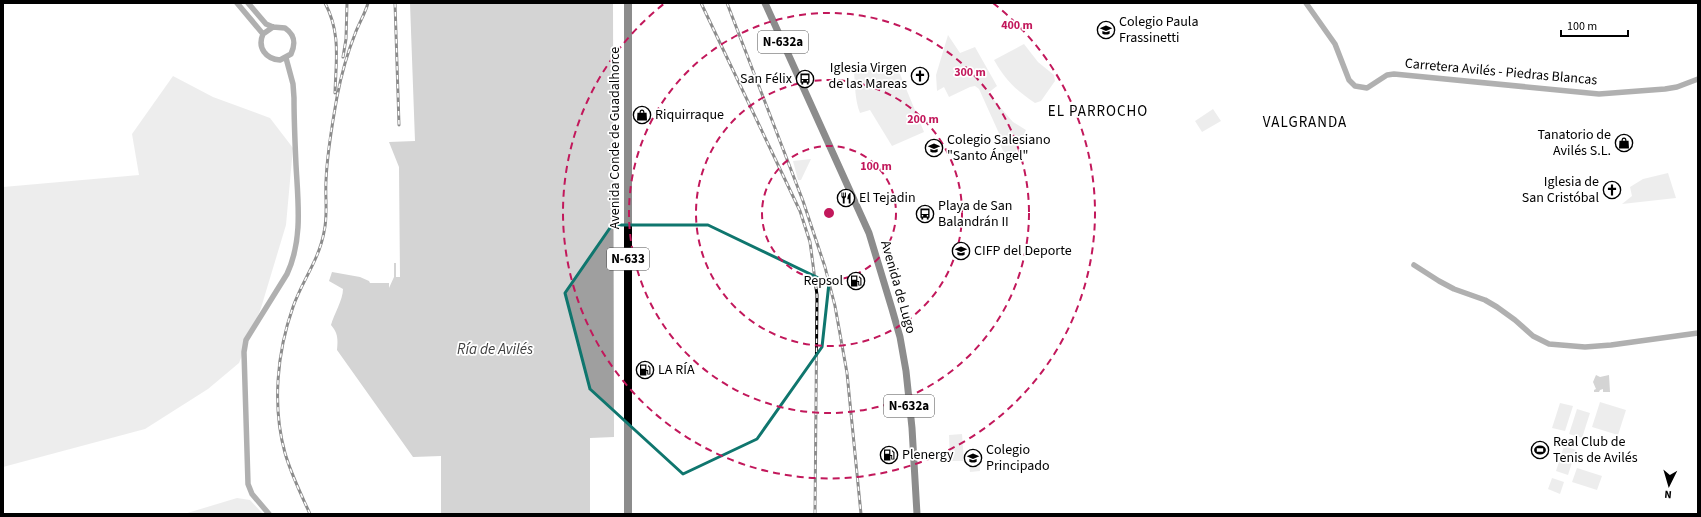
<svg xmlns="http://www.w3.org/2000/svg" width="1701" height="517" viewBox="0 0 1701 517" font-family="'Source Sans 3',sans-serif">
	<rect width="100%" height="100%" fill="#fff"/>
	<!-- green -->
	<path fill="#d8d8d8" d="M948 35 960 53 975 47 997 86 988 93 1013 122 1026 130 1013 157 1009 158 1006 157 999 142 1002 140 979 89 975 86 970 87 949 97 944 87 937 91 936 75Z
		M1024 44 1038 62 1054 75 1055 81 1041 101 1035 103C1015 89 1006 81 994 60Z
		M885 69 894 70 900 74 924 132 892 146 870 110 860 113C855 101 855 85 854 71Z
		M173 76 213 97 270 118 293 148 286 225 261 308 239 363 208 389 145 429 3 467V187L139 175 132 134Z
		M1213 109 1221 121 1202 132 1195 121Z
		M811 159 801 180H798L793 161Z
		M1668 173 1676 198 1622 204 1632 196 1630 187 1643 179Z
		M1600 402 1626 410 1618 435 1592 427Z
		M1560 403 1573 406 1565 431 1552 428Z
		M1577 409 1590 413 1582 438 1569 434Z
		M962 434 964 461H950L949 435Z
		M1564 446 1576 450 1568 475 1556 471Z
		M979 453 980 471 970 472 968 453Z
		M1577 468 1602 476 1597 490 1572 482Z
		M1552 478 1564 482 1560 494 1548 489Z
		M237 498 250 500 263 514H184Z"/>
	<!-- water -->
	<path fill="#9f9f9f" d="M410 3H613L614 437 590 438V514H441V456L413 457 337 350C338 339 338 333 331 325 334 314 343 300 343 289L329 281 332 272 360 277 369 281 370 283H389V288L394 277V263H396V277H400L399 167 389 142 415 141Z
		M1596 375 1600 377 1609 375 1610 392H1603V389L1600 390 1599 392H1594V390L1596 389 1593 382Z"/>
	<g fill="none" stroke-linecap="round" stroke-linejoin="round">
		<!-- minor -->
		<path stroke="#515151" stroke-width="5.5" d="M237 3 263 34
			M248 3 266 24 273 27 285 28C295 35 296 43 291 54L280 60C266 59 257 48 263 34L273 27
			M1306 3 1335 44 1349 80 1355 86 1367 88 1387 75 1394 74 1599 94 1665 89 1677 87 1698 79
			M1414 265 1439 281 1454 289 1485 300 1497 307 1515 320 1533 336 1549 344 1585 347 1611 345 1698 333
			M269 514 252 494 248 484 244 352 246 340 287 274C303 240 298 202 296 165 295 143 294 120 294 98L293 84 286 58"/>
		<!-- major -->
		<path stroke="#000" stroke-width="7" d="M765 3 869 233 892 309 900 337 906 371 912 428 917 514"/>
		<!-- highway -->
		<path stroke="#000" stroke-width="8" d="M628 3V514"/>
		<defs>
			<path id="rail" d="M325 3C341 33 336 60 335 93
				M395 3 399 125
				M701 3 800 211 810 242 817 295 815 514
				M727 3 803 201 825 267 835 306 847 373 861 514
				M343 57 346 39 347 3
				M310 514C301 494 291 474 285 453 272 406 277 352 293 307 302 281 319 260 324 232 328 215 325 198 326 181 327 153 332 125 337 97 341 76 347 54 355 34 359 23 365 14 368 3"/>
		</defs>
		<!-- rail casing -->
		<use href="#rail" stroke="#000" stroke-width="3"/>
		<!-- rail -->
		<use href="#rail" stroke="#fff" stroke-width="1.5" stroke-dasharray="4.5" stroke-linecap="butt"/>
	</g>
	<!-- marked area -->
	<path d="M0 0H1701V517H0ZM612 225H708L829 283 822 347 757 439 683 474 590 389 565 293Z" fill="#fff" fill-opacity=".55" fill-rule="evenodd"/>
	<path fill="none" stroke="#0f766e" stroke-width="3" stroke-linejoin="round" d="M612 225H708L829 283 822 347 757 439 683 474 590 389 565 293Z"/>
	<!-- distance rings -->
	<g fill="none" stroke="#c2185b" stroke-width="2" stroke-dasharray="7 5">
		<circle cx="829" cy="213" r="67"/>
		<circle cx="829" cy="213" r="133"/>
		<circle cx="829" cy="213" r="200"/>
		<path d="M993 3A266 266 0 1 1 665 3"/>
	</g>
	<!-- icons -->
	<defs>
		<symbol id="school-ring" viewBox="-11 -11 22 22"><circle r="9.5" fill="#fff" stroke="#000" stroke-width="1.5"/><path d="M0-5L7-2L0 1L-7-2ZM-4 1L0 2.5L4 1V4Q0 6-4 4Z" fill="#000"/></symbol>
		<symbol id="church-ring" viewBox="-11 -11 22 22"><circle r="9.5" fill="#fff" stroke="#000" stroke-width="1.5"/><path d="M-1.2-6h2.4v3.5h3.3v2.4h-3.3V6h-2.4V-.1h-3.3v-2.4h3.3Z" fill="#000"/></symbol>
		<symbol id="bus-ring" viewBox="-11 -11 22 22"><circle r="9.5" fill="#fff" stroke="#000" stroke-width="1.5"/><path d="M-5-6H5V4H4V6H2V4H-2V6H-4V4H-5ZM-3.5-4V0h7V-4ZM-3.5 1.2v1.5H-2V1.2ZM2 1.2v1.5H3.5V1.2Z" fill="#000"/></symbol>
		<symbol id="shop-ring" viewBox="-11 -11 22 22"><circle r="9.5" fill="#fff" stroke="#000" stroke-width="1.5"/><path d="M-5-2.5h2.3a2.7 3.5 0 0 1 5.4 0H5L5.5 6h-11ZM-1.5-2.5h3a1.5 2.3 0 0 0-3 0Z" fill="#000"/></symbol>
		<symbol id="restaurant-ring" viewBox="-11 -11 22 22"><circle r="9.5" fill="#fff" stroke="#000" stroke-width="1.5"/><path d="M-5-6h1v4h1v-4h1v4h1v-4h1v5L-1.5 .5V6h-2V.5L-5-1ZM5-6V6H3V1.5H1.5Q1.5-4 5-6Z" fill="#000"/></symbol>
		<symbol id="university-ring" viewBox="-11 -11 22 22"><circle r="9.5" fill="#fff" stroke="#000" stroke-width="1.5"/><path d="M0-5L7-2L0 1L-7-2ZM-4 1L0 2.5L4 1V4Q0 6-4 4Z" fill="#000"/></symbol>
		<symbol id="fuel-ring" viewBox="-11 -11 22 22"><circle r="9.5" fill="#fff" stroke="#000" stroke-width="1.5"/><path d="M-5.5-6h7V0h2V4h1.3V-2.5L3-4.5l.8-.8L6-3V5H2.5V1h-1V6h-7ZM-4.2-4.7v3.2H.2V-4.7Z" fill="#000"/></symbol>
		<symbol id="stadium-ring" viewBox="-11 -11 22 22"><circle r="9.5" fill="#fff" stroke="#000" stroke-width="1.5"/><path d="M0-5a6.5 5 0 1 0 0 10a6.5 5 0 1 0 0-10ZM-3.5-1.8h7v3.6h-7Z" fill="#000"/></symbol>
	</defs>
	<g fill-rule="evenodd">
		<use href="#school-ring" x="1096" y="20" width="20" height="20"/>
		<use href="#church-ring" x="910" y="66" width="20" height="20"/>
		<use href="#bus-ring" x="795" y="69" width="20" height="20"/>
		<use href="#shop-ring" x="632" y="105" width="20" height="20"/>
		<use href="#shop-ring" x="1614" y="133" width="20" height="20"/>
		<use href="#school-ring" x="924" y="138" width="20" height="20"/>
		<use href="#church-ring" x="1602" y="180" width="20" height="20"/>
		<use href="#restaurant-ring" x="836" y="188" width="20" height="20"/>
		<use href="#bus-ring" x="915" y="204" width="20" height="20"/>
		<use href="#university-ring" x="951" y="241" width="20" height="20"/>
		<use href="#fuel-ring" x="846" y="271" width="20" height="20"/>
		<use href="#fuel-ring" x="635" y="360" width="20" height="20"/>
		<use href="#stadium-ring" x="1530" y="440" width="20" height="20"/>
		<use href="#fuel-ring" x="879" y="445" width="20" height="20"/>
		<use href="#school-ring" x="963" y="448" width="20" height="20"/>
	</g>
	<g text-anchor="middle" dominant-baseline="central" stroke-width="3.5" stroke-linejoin="round" paint-order="stroke">
		<!-- shield labels -->
		<g fill="#fff" stroke="#4c4c4c" stroke-width="1">
			<rect x="758" y="31" width="50" height="22" rx="3"/>
			<rect x="607" y="248" width="42" height="22" rx="3"/>
			<rect x="884" y="395" width="50" height="22" rx="3"/>
		</g>
		<g font-size="13" font-weight="bold" fill="#000">
			<text x="783" y="42">N-632a</text>
			<text x="628" y="259">N-633</text>
			<text x="909" y="406">N-632a</text>
		</g>
		<!-- poi labels -->
		<g font-size="14" fill="#000" stroke="#fff" text-anchor="start">
			<text x="1119" y="22">Colegio Paula<tspan x="1119" dy="16">Frassinetti</tspan></text>
			<text x="907" y="68" text-anchor="end">Iglesia Virgen<tspan x="907" dy="16">de las Mareas</tspan></text>
			<text x="792" y="79" text-anchor="end">San Félix</text>
			<text x="655" y="115">Riquirraque</text>
			<text x="1611" y="135" text-anchor="end">Tanatorio de<tspan x="1611" dy="16">Avilés S.L.</tspan></text>
			<text x="947" y="140">Colegio Salesiano<tspan x="947" dy="16">"Santo Ángel"</tspan></text>
			<text x="1599" y="182" text-anchor="end">Iglesia de<tspan x="1599" dy="16">San Cristóbal</tspan></text>
			<text x="859" y="198">El Tejadin</text>
			<text x="938" y="206">Playa de San<tspan x="938" dy="16">Balandrán II</tspan></text>
			<text x="974" y="251">CIFP del Deporte</text>
			<text x="843" y="281" text-anchor="end">Repsol</text>
			<text x="658" y="370">LA RÍA</text>
			<text x="1553" y="442">Real Club de<tspan x="1553" dy="16">Tenis de Avilés</tspan></text>
			<text x="986" y="450">Colegio<tspan x="986" dy="16">Principado</tspan></text>
			<text x="902" y="455">Plenergy</text>
		</g>
		<!-- street labels -->
		<g font-size="14" fill="#000" stroke="#fff">
			<text transform="translate(1501 72) rotate(5)">Carretera Avilés - Piedras Blancas</text>
			<text transform="translate(615 138) rotate(-90)">Avenida Conde de Guadalhorce</text>
			<text transform="translate(898 287) rotate(74)">Avenida de Lugo</text>
		</g>
		<!-- neighbourhood labels -->
		<g font-size="15" letter-spacing="1" fill="#000" stroke="#fff">
			<text x="1098" y="111">EL PARROCHO</text>
			<text x="1305" y="122">VALGRANDA</text>
		</g>
		<!-- water labels -->
		<g font-size="15" font-style="italic" fill="#404040" stroke="#fff">
			<text x="495" y="349">Ría de Avilés</text>
		</g>
	</g>
	<circle cx="829" cy="213" r="6" fill="#c2185b" stroke="#fff" stroke-width="2"/>
	<g font-size="12" text-anchor="middle" font-weight="bold" fill="#c2185b" stroke="#fff" stroke-width="3.5" stroke-linejoin="round" paint-order="stroke">
		<text x="1017" y="29">400 m</text>
		<text x="970" y="76">300 m</text>
		<text x="923" y="123">200 m</text>
		<text x="876" y="170">100 m</text>
	</g>
	<!-- border -->
	<rect width="1701" height="517" fill="none" stroke="#000000" stroke-width="8"/>
	<!-- north arrow -->
	<g transform="translate(1669 485) rotate(185)" stroke="#ffffff" stroke-width="3" paint-order="stroke">
	<path d="M0-3L7 15L0 10L-7 15Z" fill="#000000"/>
	<text y="-6" font-size="11" font-weight="bold" text-anchor="middle" fill="#000000">N</text>
	</g>
	<!-- scale -->
	<path d="M1561 30v6h67v-6" fill="none" stroke="#000000" stroke-width="2"/>
	<text x="1567" y="30" font-size="12" fill="#000000" stroke="#ffffff" stroke-width="3" paint-order="stroke">100 m</text>
</svg>
